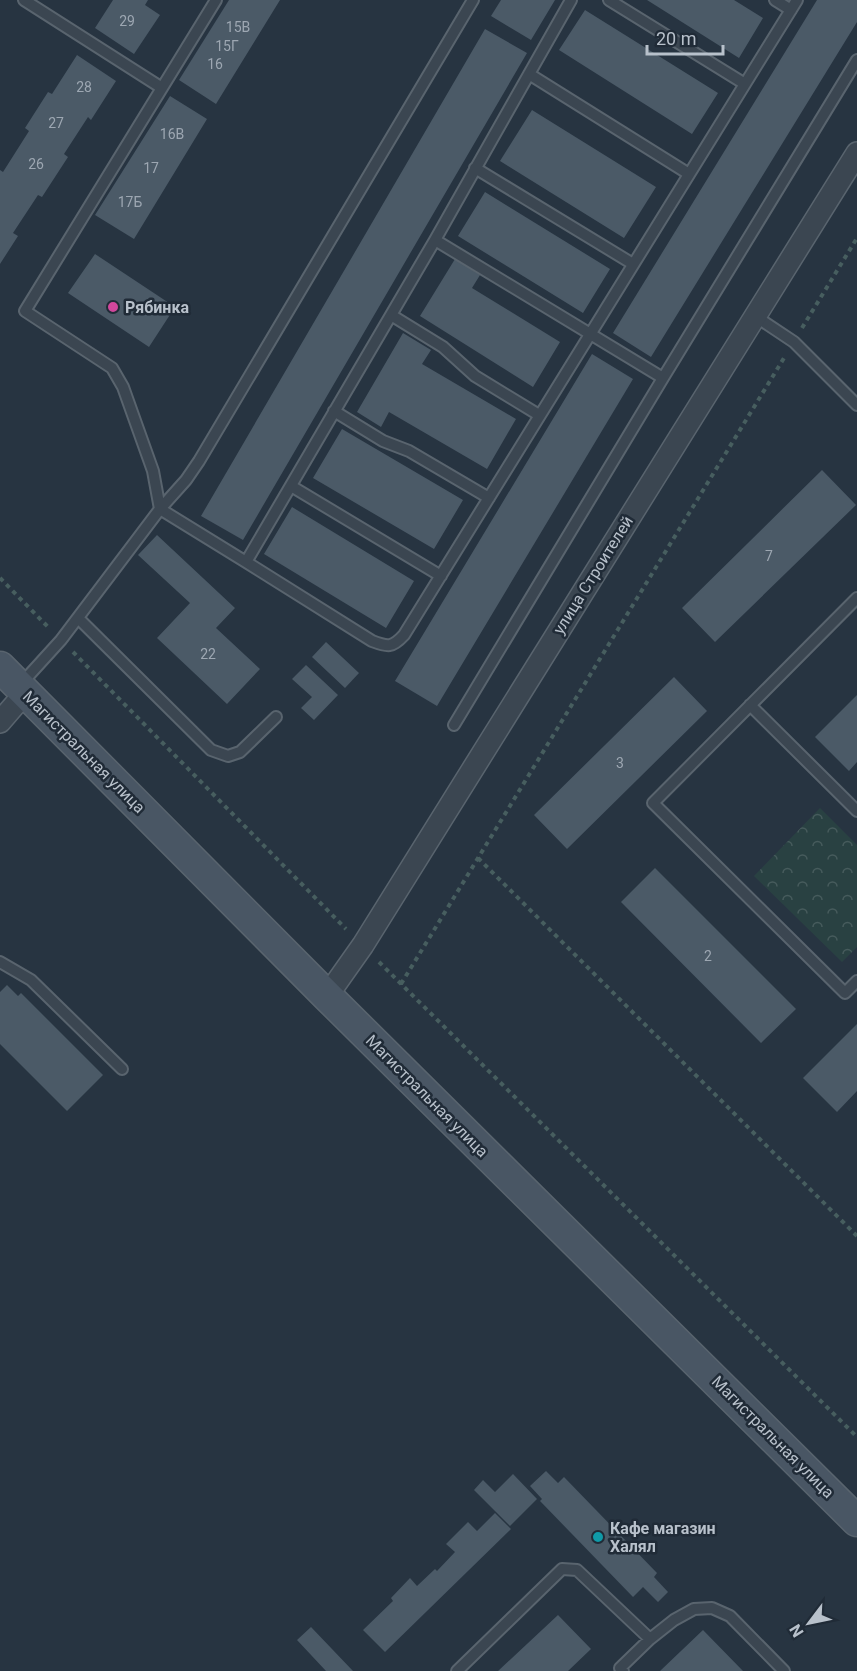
<svg xmlns="http://www.w3.org/2000/svg" width="857" height="1671" viewBox="0 0 857 1671" font-family="Roboto,sans-serif">
	<defs>
		<pattern id="park-crowns" width="20" height="18" patternUnits="userSpaceOnUse" patternTransform="scale(1.5)"><rect width="20" height="18" fill="#294142"/><path d="M2 6a3 3 0 1 1 6 0M12 15a3 3 0 1 1 6 0" fill="none" stroke="#465b5c"/></pattern>
	</defs>
	<rect width="100%" height="100%" fill="#273441"/>
	<!-- park -->
	<path fill="url(#park-crowns)" d="M820 808 857 845V947L842 962 754 876Z"/>
	<!-- building -->
	<path fill="#4b5a67" d="M113 0H148L145 5 160 15 134 54 95 28Z
		M229 0H280L216 104 179 80Z
		M501 0H555L531 40 491 16Z
		M647 0H734L763 18 739 58Z
		M817 0H857V22L651 357 613 333Z
		M585 10 718 93 692 134 559 50Z
		M485 29 527 53 243 540 201 516Z
		M77 55 116 81 91 120 88 117 64 154 68 157 42 197 38 195 13 233 18 236 0 264V170L3 172 29 131 25 128 48 92 52 94Z
		M170 96 207 119 134 239 95 215Z
		M532 110 656 187 624 238 500 161Z
		M485 192 610 269 583 313 458 236Z
		M95 254 175 307 149 347 68 293Z
		M455 259 480 275 472 288 560 342 533 387 420 316Z
		M403 333 431 350 422 364 516 419 487 469 389 412 381 427 357 412Z
		M592 354 633 379 437 706 395 681Z
		M342 429 463 500 434 549 313 478Z
		M822 470 856 505 715 642 682 608Z
		M292 507 414 581 386 628 264 554Z
		M157 535 235 608 216 628 260 669 227 704 157 638 190 603 138 555Z
		M326 642 359 673 345 688 312 657Z
		M306 665 338 695 314 720 301 708 312 697 292 679Z
		M674 677 707 711 567 849 534 815Z
		M857 695V762L849 771 815 737Z
		M655 868 796 1009 761 1043 621 902Z
		M7 985 18 996 21 993 103 1075 67 1111 0 1044V992Z
		M857 1024V1091L837 1112 803 1078Z
		M546 1471 558 1483 564 1477 657 1573 654 1577 668 1592 658 1602 643 1587 633 1597 540 1501 542 1499 530 1486Z
		M513 1474 537 1499 510 1526 474 1490 483 1480 495 1492Z
		M495 1513 511 1529 385 1652 363 1630 393 1601 391 1598 410 1578 417 1586 435 1569 437 1571 455 1552 446 1544 468 1522 477 1531Z
		M558 1615 591 1649 568 1671H498Z
		M311 1627 353 1671H326L297 1640Z
		M703 1630 743 1671H660Z"/>
	<g fill="none" stroke-linecap="round" stroke-linejoin="round">
		<defs>
			<path id="service" d="M24 0 162 88
				M473 0 199 461 186 480 160 509 246 562 372 641C388 647 392 648 404 635L797 0
				M609 0 745 84
				M775 0 791 10
				M529 74 689 174
				M475 168 633 264
				M435 240 663 378
				M391 315 443 347 475 376 539 415
				M755 316 794 342 857 405
				M334 411 383 441 409 451 489 498
				M291 486 441 576
				M246 562 435 240 571 0
				M857 598 653 803 845 993 857 981
				M78 618 211 750 228 756 240 752 276 717
				M21 684 61 640 160 509 153 471 123 387 112 368 25 311 216 0
				M750 705 857 811
				M454 725 663 378 857 60
				M0 962 31 980 122 1069
				M457 1671 562 1569 577 1570 650 1639
				M623 1671 620 1668 650 1639 674 1620 694 1609 712 1608 730 1616 784 1671"/>
			<path id="minor" d="M0 722 25 693
				M327 996 363 945 857 153"/>
			<path id="secondary" d="M0 667 327 996 857 1521"/>
		</defs>
		<!-- service casing -->
		<use href="#service" stroke="#59646e" stroke-width="14"/>
		<!-- minor casing -->
		<use href="#minor" stroke="#59646e" stroke-width="24"/>
		<!-- secondary casing -->
		<use href="#secondary" stroke="#59646e" stroke-width="33"/>
		<!-- path -->
		<path stroke="#475e5f" stroke-width="4" stroke-dasharray="4.5 4.5" stroke-linecap="butt" d="M802 328 857 238
			M0 578 49 628
			M73 652 346 929
			M478 858 857 1236
			M379 962 857 1437
			M401 984 784 358"/>
		<!-- service -->
		<use href="#service" stroke="#3b4651" stroke-width="10"/>
		<!-- minor -->
		<use href="#minor" stroke="#3b4651" stroke-width="21"/>
		<!-- secondary -->
		<use href="#secondary" stroke="#495664" stroke-width="30"/>
	</g>
	<!-- markers -->
	<circle fill="#d1479c" stroke="#202b37" stroke-width="2" cx="113" cy="307" r="6"/>
	<circle fill="#0f9aa8" stroke="#202b37" stroke-width="2" cx="598" cy="1537" r="6"/>
	<g text-anchor="middle" dominant-baseline="central" stroke-width="5" stroke-linejoin="round" paint-order="stroke">
		<!-- number labels -->
		<g font-size="14" fill="#9da7b2">
			<text x="127" y="21">29</text>
			<text x="238" y="27">15В</text>
			<text x="227" y="46">15Г</text>
			<text x="215" y="64">16</text>
			<text x="84" y="87">28</text>
			<text x="56" y="123">27</text>
			<text x="172" y="134">16В</text>
			<text x="36" y="164">26</text>
			<text x="151" y="168">17</text>
			<text x="130" y="202">17Б</text>
			<text x="769" y="556">7</text>
			<text x="208" y="654">22</text>
			<text x="620" y="763">3</text>
			<text x="708" y="956">2</text>
		</g>
		<!-- poi labels -->
		<g font-size="16" font-weight="bold" fill="#b8c1cb" stroke="#202b37" text-anchor="start">
			<text x="125" y="307">Рябинка</text>
			<text x="610" y="1528">Кафе магазин<tspan x="610" dy="18">Халял</tspan></text>
		</g>
		<!-- street labels -->
		<g font-size="16" fill="#b8c1cb" stroke="#202b37">
			<text transform="translate(593 575) rotate(-58)">улица Строителей</text>
			<text transform="translate(84 752) rotate(45)">Магистральная улица</text>
			<text transform="translate(427 1096) rotate(45)">Магистральная улица</text>
			<text transform="translate(773 1437) rotate(45)">Магистральная улица</text>
		</g>
	</g>
	<!-- north arrow -->
	<g transform="translate(809 1623) rotate(238)" stroke="#202b37" stroke-width="4.5" paint-order="stroke">
	<path d="M0-4.5L10 22L0 15L-10 22Z" fill="#b8c1cb"/>
	<text y="-9" font-size="16" font-weight="bold" text-anchor="middle" fill="#b8c1cb">N</text>
	</g>
	<!-- scale -->
	<path d="M647 45v9h76v-9" fill="none" stroke="#b8c1cb" stroke-width="3"/>
	<text x="656" y="45" font-size="18" fill="#b8c1cb" stroke="#202b37" stroke-width="4.5" paint-order="stroke">20 m</text>
</svg>
